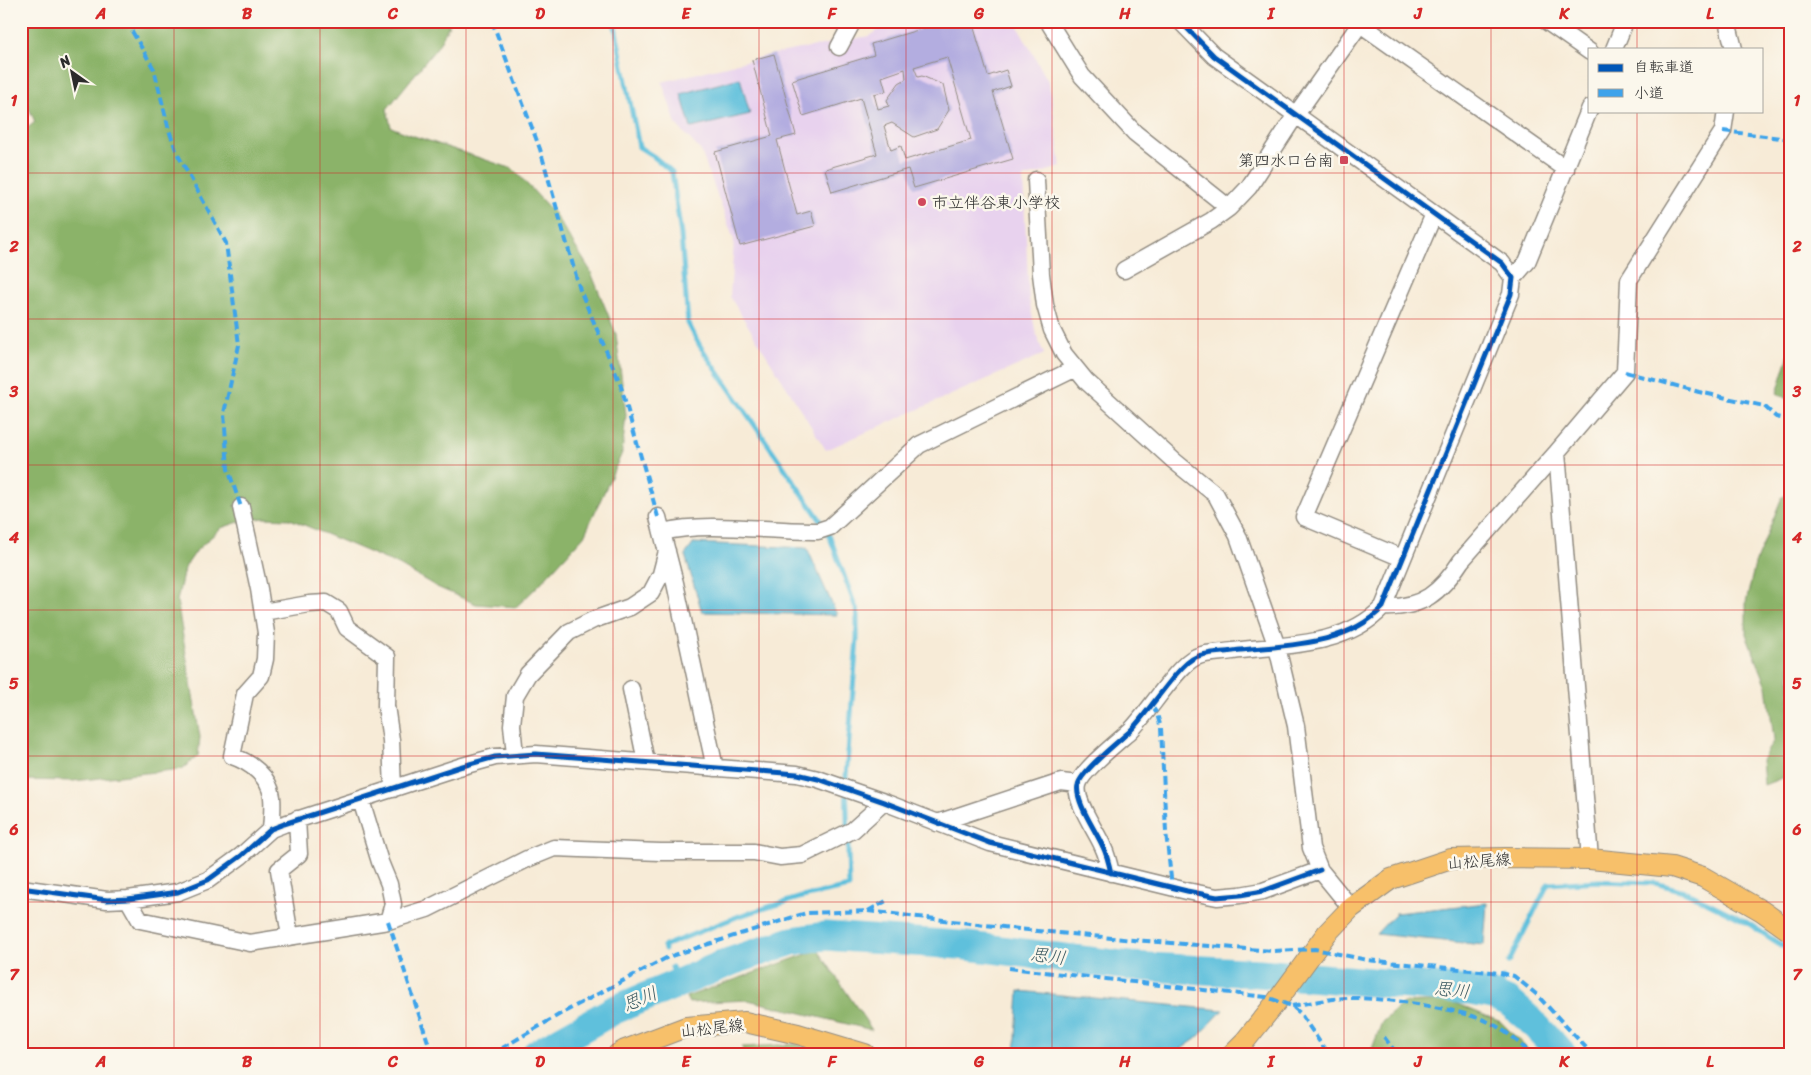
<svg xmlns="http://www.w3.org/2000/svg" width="1811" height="1075" viewBox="0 0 1811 1075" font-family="Sriracha,'Klee One',sans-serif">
	<rect width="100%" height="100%" fill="#fbf7ec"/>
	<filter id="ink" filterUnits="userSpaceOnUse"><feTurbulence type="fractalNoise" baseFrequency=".02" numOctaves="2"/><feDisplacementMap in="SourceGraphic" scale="10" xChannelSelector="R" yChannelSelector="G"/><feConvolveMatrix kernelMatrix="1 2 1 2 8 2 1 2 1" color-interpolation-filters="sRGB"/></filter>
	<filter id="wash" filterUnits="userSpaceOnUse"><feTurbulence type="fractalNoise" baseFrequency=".0096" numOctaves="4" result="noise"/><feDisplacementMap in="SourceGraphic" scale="20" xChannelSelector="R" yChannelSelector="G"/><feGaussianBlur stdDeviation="1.12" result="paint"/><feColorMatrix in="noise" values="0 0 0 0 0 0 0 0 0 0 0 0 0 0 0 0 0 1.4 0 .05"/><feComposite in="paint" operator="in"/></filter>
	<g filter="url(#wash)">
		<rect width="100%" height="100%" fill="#f7ebd7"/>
		<!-- built -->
		<path fill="#e8d2ee" d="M892 21H1015L1049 83 1061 167 1023 178 1029 299 1036 334 1044 354 826 450 730 297 734 240 701 151 676 124 662 82 774 54 869 36Z"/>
		<!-- forest -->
		<path fill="#8bb369" stroke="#5b6f4a" d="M21 21H449V25L438 46 387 109 391 127 411 135 513 169 554 213 590 270 616 334 626 415 622 453 584 536 538 586 516 607 476 604 437 587 399 565 290 519 264 518 242 521 221 528 197 550 184 569 177 601 200 737 198 756 182 769 73 781 21 780V133L35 122 21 90Z
			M1790 351V401L1777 393Z
			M1790 494V775L1764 785 1762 760 1774 740 1767 686 1746 634V602L1755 564 1782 497Z
			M818 950 872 1030 748 1000 689 1003 686 997Z
			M1450 1001 1501 1022 1532 1054H1370L1382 1022 1403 1003Z
			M796 1044 828 1054H744L742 1047Z"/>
		<!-- water -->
		<path fill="#5ec0dc" stroke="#447684" d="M740 78 750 114 691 128 681 94Z
			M694 543 807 548 837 615 702 612 685 555Z
			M1487 903 1484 945 1376 934 1396 913Z
			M1019 991 1223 1010 1197 1038 1174 1054H1015Z"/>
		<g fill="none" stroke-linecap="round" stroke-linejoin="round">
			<!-- stream -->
			<path stroke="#5ec0dc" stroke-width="5" d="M614 21 639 147 653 156 672 172 681 235 688 323 700 346 819 518 831 540 857 611V639L846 777 849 887 802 897 739 916 664 946 665 949
				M1509 962 1548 884 1599 881 1655 883 1684 891 1743 920 1790 951
				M672 967 678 983
				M1493 995 1503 979"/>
			<!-- river -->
			<path stroke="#5ec0dc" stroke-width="29" d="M536 1054 614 1010 732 961 792 941 825 936 959 945 1130 966 1259 973 1458 989 1493 995 1509 1002 1530 1020 1562 1054"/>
		</g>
		<g id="blocks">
			<!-- building -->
			<path fill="#b3ade0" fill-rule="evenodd" d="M948 21H972L988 76 1006 70 1011 86 993 92 1013 159 914 188 908 169 832 192 825 169 877 154 861 98 803 116 792 80 874 55 871 44ZM947 57 971 140 905 160 901 146 891 150 884 126 892 123 914 137 937 129 949 110 943 85 922 76 918 77 914 67ZM905 69 906 79 899 83 887 100 889 106 878 109 874 94 886 91 882 77Z
				M774 54 796 135 777 140 797 215 811 211 815 226 740 246 715 152 772 136 752 60Z"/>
		</g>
	</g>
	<g filter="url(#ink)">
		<use href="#blocks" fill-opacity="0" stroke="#918b81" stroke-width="1"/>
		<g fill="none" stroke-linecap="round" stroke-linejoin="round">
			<defs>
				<path id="minor" d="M1048 21 1082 76 1135 133 1229 208
					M1356 21 1566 169
					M1546 21 1590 52
					M1727 21 1734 49
					M839 47 853 21
					M1614 49 1623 27V21
					M1036 180 1041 274 1045 305 1052 330 1064 354 1086 381 1173 460 1216 495 1238 536 1277 647 1296 726 1311 848 1320 870 1351 908
					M1124 270 1211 221 1229 208 1249 187 1295 116 1360 24
					M1513 278 1527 262 1590 108
					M1557 452 1590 859
					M241 507 259 589 266 633 265 659 261 676 245 694 232 756C250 762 270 777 272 797 273 808 272 819 271 829
					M658 517 675 583 715 768
					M662 532C711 521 768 532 818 531L830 527 919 445 1074 369
					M1402 558 1304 517 1434 214
					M1383 607C1422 609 1441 592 1461 561L1557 452 1625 372 1629 280 1723 131 1726 111
					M263 612 309 604 326 603 339 611 347 628 387 657 386 706 391 740 393 789
					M631 689 646 762
					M515 755 512 725 515 696 528 674 569 632 593 620 630 607 651 593 661 574 667 551
					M361 800 380 862 389 884 393 904 388 921
					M937 823 1061 782 1078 784
					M1111 873C1109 864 1107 855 1103 847 1097 832 1074 801 1078 785 1081 771 1119 741 1130 731 1147 715 1178 664 1196 657 1207 652 1221 653 1233 651 1282 645 1346 647 1383 607L1511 294 1513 278 1502 263 1214 56 1180 21
					M21 888 107 900 128 899 178 892 208 880 241 856 271 829 284 824 459 767 495 757 536 754 797 774 818 779 884 802 990 843 1187 891 1217 897 1240 895 1263 891 1320 870
					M128 899 140 920 250 943 388 921 427 909 527 859 554 848 660 852H754L780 857 802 855 853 830 884 802
					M290 936 279 870 299 854 297 819"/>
				<path id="major" d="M618 1054 625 1050 686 1027 745 1022 798 1034 865 1054
					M1232 1054 1245 1041 1277 1001 1327 933 1351 908 1391 879 1451 859 1506 858 1590 859 1672 867 1703 877 1762 911 1790 931"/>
			</defs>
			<!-- minor casing -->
			<use href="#minor" stroke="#918b81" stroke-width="19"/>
			<!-- major casing -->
			<use href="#major" stroke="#918b81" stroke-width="22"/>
			<!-- minor -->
			<use href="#minor" stroke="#fff" stroke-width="16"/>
			<!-- major -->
			<use href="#major" stroke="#f7c06b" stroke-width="20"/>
			<!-- quiet -->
			<path stroke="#3ea3eb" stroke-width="4" stroke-dasharray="8 4" stroke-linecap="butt" d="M126 21 154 69 169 130 177 153 226 243 239 345 224 413 228 469 241 507
				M492 21 540 149 580 290 620 383 658 517
				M1723 131 1790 139
				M1625 372 1699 392 1764 406 1776 417 1790 420
				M1152 706 1157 714 1161 728 1166 832 1171 878V888
				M868 911 1028 930 1133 940 1273 951 1315 949 1367 960 1500 973 1514 976 1536 994 1592 1054
				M388 921 432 1054
				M1009 968 1266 997 1292 1006 1300 1013 1328 1054
				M1292 1006C1309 1003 1327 999 1345 998 1381 997 1450 1007 1484 1020 1502 1027 1517 1041 1531 1054
				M1384 1037 1397 1054
				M492 1054 562 1013 668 957 806 913 868 911 888 900"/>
			<defs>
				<path id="cycleway" d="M1111 873C1109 864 1107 855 1103 847 1097 832 1074 801 1078 785 1081 771 1119 741 1130 731 1147 715 1178 664 1196 657 1207 652 1221 653 1233 651 1282 645 1346 647 1383 607L1511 294 1513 278 1502 263 1214 56 1180 21
					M21 888 107 900 128 899 178 892 208 880 241 856 271 829 284 824 459 767 495 757 536 754 797 774 818 779 884 802 990 843 1187 891 1217 897 1240 895 1263 891 1320 870"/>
			</defs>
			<!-- cycleway casing -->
			<use href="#cycleway" stroke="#fbf7ec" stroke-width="8"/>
			<!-- cycleway -->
			<use href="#cycleway" stroke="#0057b8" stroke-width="5"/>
		</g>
	</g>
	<!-- grid -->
	<path fill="none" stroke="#d62828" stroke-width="1" stroke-opacity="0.55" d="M174 21V1054M320 21V1054M466 21V1054M613 21V1054M759 21V1054M906 21V1054M1052 21V1054M1198 21V1054M1344 21V1054M1491 21V1054M1637 21V49M1637 111V1054M21 173H1790M21 319H1790M21 465H1790M21 610H1790M21 756H1790M21 902H1790"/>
	<!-- markers -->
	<g fill="#d1495b" stroke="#fbf7ec" stroke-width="2">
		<rect x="1339" y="155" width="10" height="10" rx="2.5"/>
		<circle cx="922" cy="202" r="5"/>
	</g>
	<g text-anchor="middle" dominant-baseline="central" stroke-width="5" stroke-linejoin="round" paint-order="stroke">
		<!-- poi labels -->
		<g font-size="16" fill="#2b2b2b" stroke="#fbf7ec" text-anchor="end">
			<text x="1334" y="160">第四水口台南</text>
			<text x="932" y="202" text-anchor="start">市立伴谷東小学校</text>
		</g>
		<!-- street labels -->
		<g font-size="16" fill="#2b2b2b" stroke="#fbf7ec">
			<text transform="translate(1479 861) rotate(-4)">山松尾線</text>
			<text transform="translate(712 1028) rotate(-6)">山松尾線</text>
		</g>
		<!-- water labels -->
		<g font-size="18" font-style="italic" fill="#3a5860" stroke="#fbf7ec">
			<text transform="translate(1048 956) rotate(7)">思川</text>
			<text transform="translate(1452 990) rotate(6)">思川</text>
			<text transform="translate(640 999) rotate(-23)">思川</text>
		</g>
	</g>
	<!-- margin -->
	<rect width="1811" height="1075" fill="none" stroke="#fbf7ec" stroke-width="55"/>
	<!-- legend -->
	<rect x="1588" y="48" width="175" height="65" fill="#fbf7ec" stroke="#a8a59f"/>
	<rect x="1598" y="64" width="25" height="8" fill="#0057b8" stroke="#a8a59f"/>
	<text x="1634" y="72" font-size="15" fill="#2b2b2b">自転車道</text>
	<rect x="1598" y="89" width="25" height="8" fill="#3ea3eb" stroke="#a8a59f"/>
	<text x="1634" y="98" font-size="15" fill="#2b2b2b">小道</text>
	<!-- north arrow -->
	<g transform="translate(72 72) rotate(327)" stroke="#fbf7ec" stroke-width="4" paint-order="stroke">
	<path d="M0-4L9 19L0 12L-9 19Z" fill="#2b2b2b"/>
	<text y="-8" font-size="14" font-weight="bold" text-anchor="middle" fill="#2b2b2b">N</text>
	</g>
	<rect x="28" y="28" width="1756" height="1020" fill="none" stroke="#d62828" stroke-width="2"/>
	<g font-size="16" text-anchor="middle" font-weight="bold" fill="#d62828">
		<text x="101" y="19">A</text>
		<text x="247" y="19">B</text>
		<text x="393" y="19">C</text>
		<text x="540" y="19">D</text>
		<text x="686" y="19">E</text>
		<text x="832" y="19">F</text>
		<text x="979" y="19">G</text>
		<text x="1125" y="19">H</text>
		<text x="1271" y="19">I</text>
		<text x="1418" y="19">J</text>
		<text x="1564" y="19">K</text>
		<text x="1710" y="19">L</text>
		<text x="14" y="106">1</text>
		<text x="1797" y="106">1</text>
		<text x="14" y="252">2</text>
		<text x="1797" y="252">2</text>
		<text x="14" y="397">3</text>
		<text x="1797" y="397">3</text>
		<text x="14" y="543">4</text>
		<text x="1797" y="543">4</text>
		<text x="14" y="689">5</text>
		<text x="1797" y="689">5</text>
		<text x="14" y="835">6</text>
		<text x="1797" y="835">6</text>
		<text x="14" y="980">7</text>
		<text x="1797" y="980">7</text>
		<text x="101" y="1067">A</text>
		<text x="247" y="1067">B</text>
		<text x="393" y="1067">C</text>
		<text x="540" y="1067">D</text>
		<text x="686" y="1067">E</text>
		<text x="832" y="1067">F</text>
		<text x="979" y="1067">G</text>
		<text x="1125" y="1067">H</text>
		<text x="1271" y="1067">I</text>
		<text x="1418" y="1067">J</text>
		<text x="1564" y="1067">K</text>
		<text x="1710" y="1067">L</text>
	</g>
</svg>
